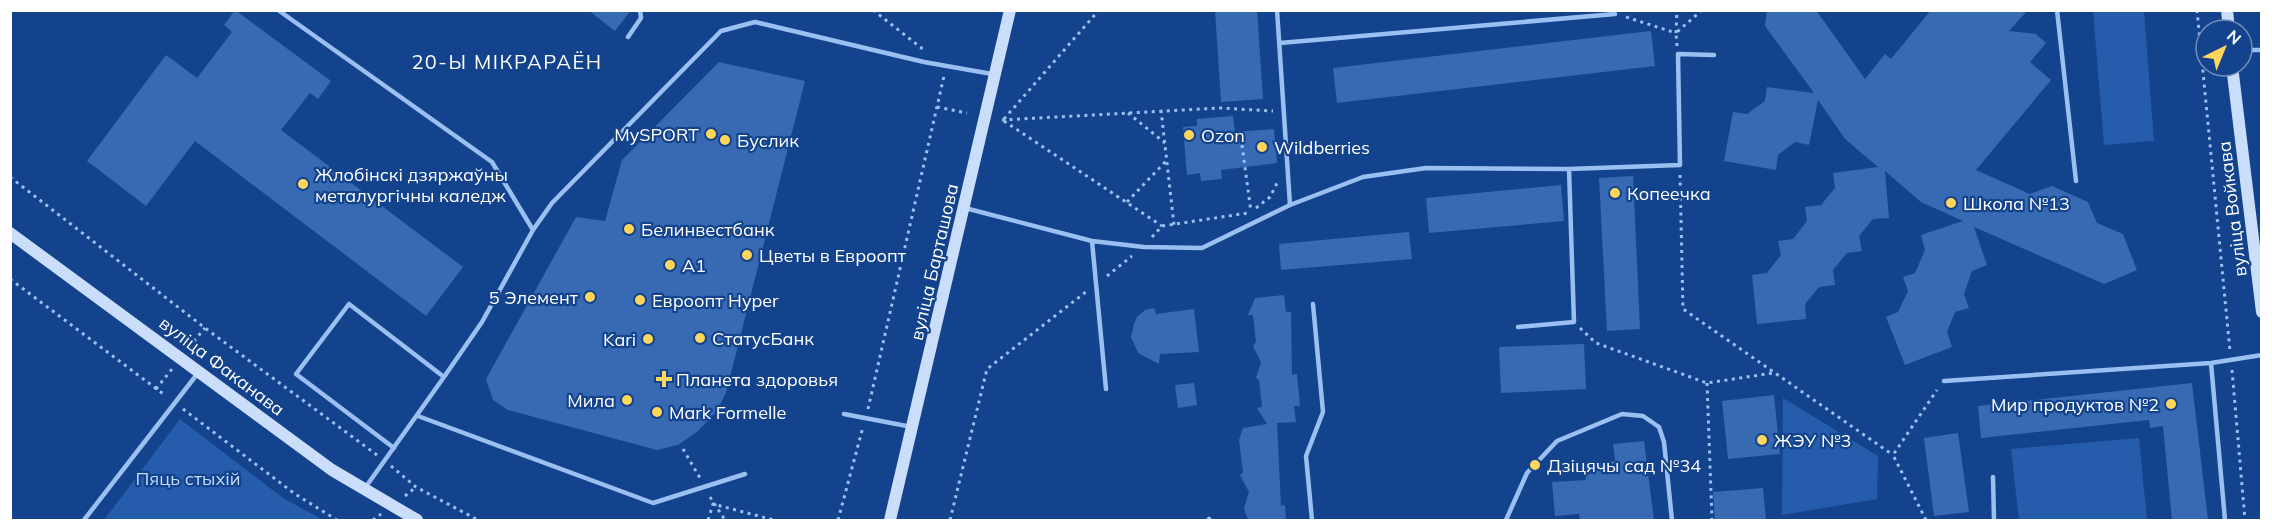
<svg xmlns="http://www.w3.org/2000/svg" width="2272" height="531" viewBox="0 0 2272 531" font-family="Mulish,sans-serif">
	<rect width="100%" height="100%" fill="#13438c"/>
	<!-- green -->
	<path fill="#255cab" d="M2093 11H2144L2154 141 2104 145Z
		M1783 398 1878 456 1877 499 1782 515Z
		M180 419 283 498 323 520H104Z
		M2139 438 2147 520H2019L2011 449Z"/>
	<!-- building -->
	<path fill="#376ab3" d="M235 10 331 81 318 99 310 93 281 130 463 267 426 316 195 141 146 206 87 161 166 55 197 78 232 32 224 25Z
		M588 10H631L615 31Z
		M1215 10H1257L1263 99 1221 102Z
		M1767 10H1816L1865 79 1885 54 1891 59 1931 10H2028L2009 31 2036 34 2046 43 2030 62 2051 80 1976 170 2030 194 2052 186 2088 202 2097 223 2123 234 2137 270 2104 284 1974 227 1987 265 1972 271 1964 294 1969 308 1955 312 1947 332 1952 347 1905 365 1886 317 1898 312 1908 291 1903 277 1915 273 1925 250 1921 235 1963 221 1921 202 1885 171 1889 218 1873 219 1859 236 1862 251 1847 253 1833 270 1835 285 1819 287 1805 304 1806 319 1757 324 1752 275 1767 273 1781 255 1778 241 1793 239 1807 221 1805 207 1821 205 1835 188 1833 173 1878 167 1845 139 1818 100 1809 145 1795 142 1778 155 1776 170 1724 161 1733 112 1747 114 1765 101 1767 87 1814 93 1765 26Z
		M1651 31 1655 66 1337 103 1333 68Z
		M719 62 805 81 726 393 716 412 698 431 678 445 657 450 508 410 493 400 486 379 576 217 605 221 622 160Z
		M1233 116 1235 132 1274 129 1277 163 1221 170 1222 179 1201 181 1200 173 1187 175 1183 127 1197 126V119Z
		M1633 176 1640 329 1607 331 1599 178Z
		M1561 185 1564 221 1429 233 1426 198Z
		M1409 232 1412 259 1281 270 1279 244Z
		M1284 295 1286 312H1291L1292 375 1297 374 1300 406H1294L1296 422 1277 423 1281 506 1285 505 1286 520H1248L1244 508 1249 492 1240 475 1243 472 1239 440 1243 428 1267 424 1257 408 1262 407 1259 380 1256 378 1261 362 1253 346 1256 342 1253 315H1248L1255 298Z
		M1154 308 1156 314 1194 309 1199 352 1160 354 1159 364 1138 353 1131 337 1134 324 1137 317 1145 310Z
		M1584 344 1586 389 1501 393 1499 347Z
		M1194 383 1197 405 1178 408 1175 385Z
		M2192 383 2208 520H2172L2163 426 2150 428 2149 420 1981 438 1978 406Z
		M1774 395 1780 454 1728 459 1722 401Z
		M1958 433 1969 512 1934 516 1924 438Z
		M1644 441 1654 520H1580L1579 514 1555 516 1552 482 1586 480 1584 464 1615 461 1613 444Z
		M1763 488 1766 520H1715L1713 492Z"/>
	<g fill="none" stroke-linecap="round" stroke-linejoin="round">
		<!-- path -->
		<path stroke="#9bbff1" stroke-width="3" stroke-dasharray="3 4.5" stroke-linecap="butt" d="M873 10 924 50
			M2197 10 2230 351
			M1626 17 1676 33 1677 10
			M1677 46 1676 33 1702 10
			M937 107 967 113
			M1161 110 1174 225
			M1128 113 1165 143
			M1004 119 1099 10
			M1002 120 1220 108 1273 111
			M1004 121 1162 226
			M1242 145 1251 212
			M1680 175 1683 309 1893 455
			M10 177 205 328 377 455
			M1127 202 1167 160
			M1256 208 1270 197 1278 181
			M1152 237 1162 226 1248 213
			M1107 276 1132 256
			M10 279 166 396
			M1580 328 1596 343 1707 383 1773 373
			M189 347 205 328
			M2232 370 2245 520
			M1707 383 1712 520
			M156 389 172 369
			M183 409 295 494 337 520
			M868 409 944 76
			M683 449 700 478
			M391 466 416 487 478 520
			M405 496 416 487
			M710 497 725 520
			M373 520 381 514
			M708 520 713 504 774 520
			M838 520 863 427
			M950 520 987 369 1087 291
			M1926 520 1893 455 1937 390"/>
		<!-- lane -->
		<path stroke="#9bbff1" stroke-width="4.5" d="M278 10 492 162 533 230
			M2057 10 2076 181
			M628 37 641 18 640 10
			M1280 43 1615 14
			M2242 50H2262
			M1290 205 1363 177 1426 168 1569 169 1680 165 1678 54 1714 55
			M965 208 1092 241 1144 247 1202 248 1290 205 1277 10
			M1092 241 1106 389
			M1518 327 1574 322 1569 169
			M2211 363 2225 520
			M444 377 482 322 533 230 552 203 721 31 755 22 924 62 992 74
			M1944 381 2211 363 2262 355
			M844 414 912 427
			M418 416 653 503 745 474
			M1993 477 1994 520
			M365 488 444 377 349 304 296 374 394 448
			M1209 519 1210 520
			M84 520 198 373
			M1312 520 1306 456 1323 412 1313 304
			M1506 520 1527 473 1557 441 1622 414 1643 416 1659 427 1664 442 1672 520"/>
		<!-- secondary -->
		<path stroke="#caddfb" stroke-width="12" d="M2227 10 2229 30
			M2232 66 2262 312
			M10 233 332 470 417 520
			M890 520 1010 10"/>
	</g>
	<!-- markers -->
	<g fill="#ffd65b" stroke="#13438c" stroke-width="2">
		<circle cx="711" cy="134" r="6"/>
		<circle cx="1189" cy="135" r="6"/>
		<circle cx="725" cy="140" r="6"/>
		<circle cx="1262" cy="147" r="6"/>
		<circle cx="303" cy="184" r="6"/>
		<circle cx="1615" cy="193" r="6"/>
		<circle cx="1951" cy="203" r="6"/>
		<circle cx="629" cy="229" r="6"/>
		<circle cx="747" cy="255" r="6"/>
		<circle cx="670" cy="265" r="6"/>
		<circle cx="590" cy="297" r="6"/>
		<circle cx="640" cy="300" r="6"/>
		<circle cx="700" cy="338" r="6"/>
		<circle cx="648" cy="339" r="6"/>
		<path d="M661 370h6v6h6v6h-6v6h-6v-6h-6v-6h6z"/>
		<circle cx="627" cy="400" r="6"/>
		<circle cx="2171" cy="404" r="6"/>
		<circle cx="657" cy="412" r="6"/>
		<circle cx="1762" cy="440" r="6"/>
		<circle cx="1535" cy="465" r="6"/>
	</g>
	<g text-anchor="middle" dominant-baseline="central" stroke-width="4.5" stroke-linejoin="round" paint-order="stroke">
		<!-- poi labels -->
		<g font-size="18" fill="#fff" stroke="#13438c" text-anchor="start">
			<text x="699" y="134" text-anchor="end">MySPORT</text>
			<text x="1201" y="135">Ozon</text>
			<text x="737" y="140">Буслик</text>
			<text x="1274" y="147">Wildberries</text>
			<text x="315" y="174">Жлобінскі дзяржаўны<tspan x="315" dy="21">металургічны каледж</tspan></text>
			<text x="1627" y="193">Копеечка</text>
			<text x="1963" y="203">Школа №13</text>
			<text x="641" y="229">Белинвестбанк</text>
			<text x="759" y="255">Цветы в Евроопт</text>
			<text x="682" y="265">A1</text>
			<text x="578" y="297" text-anchor="end">5 Элемент</text>
			<text x="652" y="300">Евроопт Hyper</text>
			<text x="712" y="338">СтатусБанк</text>
			<text x="636" y="339" text-anchor="end">Kari</text>
			<text x="676" y="379">Планета здоровья</text>
			<text x="615" y="400" text-anchor="end">Мила</text>
			<text x="2159" y="404" text-anchor="end">Мир продуктов №2</text>
			<text x="669" y="412">Mark Formelle</text>
			<text x="1774" y="440">ЖЭУ №3</text>
			<text x="1547" y="465">Дзіцячы сад №34</text>
		</g>
		<!-- street labels -->
		<g font-size="18" fill="#fff" stroke="#13438c">
			<text transform="translate(2232 209) rotate(-97)">вуліца Войкава</text>
			<text transform="translate(934 262) rotate(-77)">вуліца Барташова</text>
			<text transform="translate(222 366) rotate(37)">вуліца Факанава</text>
		</g>
		<!-- park labels -->
		<g font-size="18" fill="#c2dafc" stroke="#13438c">
			<text x="188" y="478">Пяць стыхій</text>
		</g>
		<!-- neighbourhood labels -->
		<g font-size="20" letter-spacing="1.5" fill="#fff" stroke="#13438c">
			<text x="507" y="61">20-Ы МІКРАРАЁН</text>
		</g>
	</g>
	<!-- border -->
	<rect width="2272" height="531" fill="none" stroke="#ffffff" stroke-width="24"/>
	<!-- north arrow -->
	<g transform="translate(2224 48) rotate(43)"><circle r="28" fill="#13438c" stroke="#718eba" stroke-width="1.5"/>
	<path d="M0-4.5L10 22L0 15L-10 22Z" fill="#ffd65b"/>
	<text y="-9" font-size="16" font-weight="bold" text-anchor="middle" fill="#ffffff">N</text>
	</g>
</svg>
